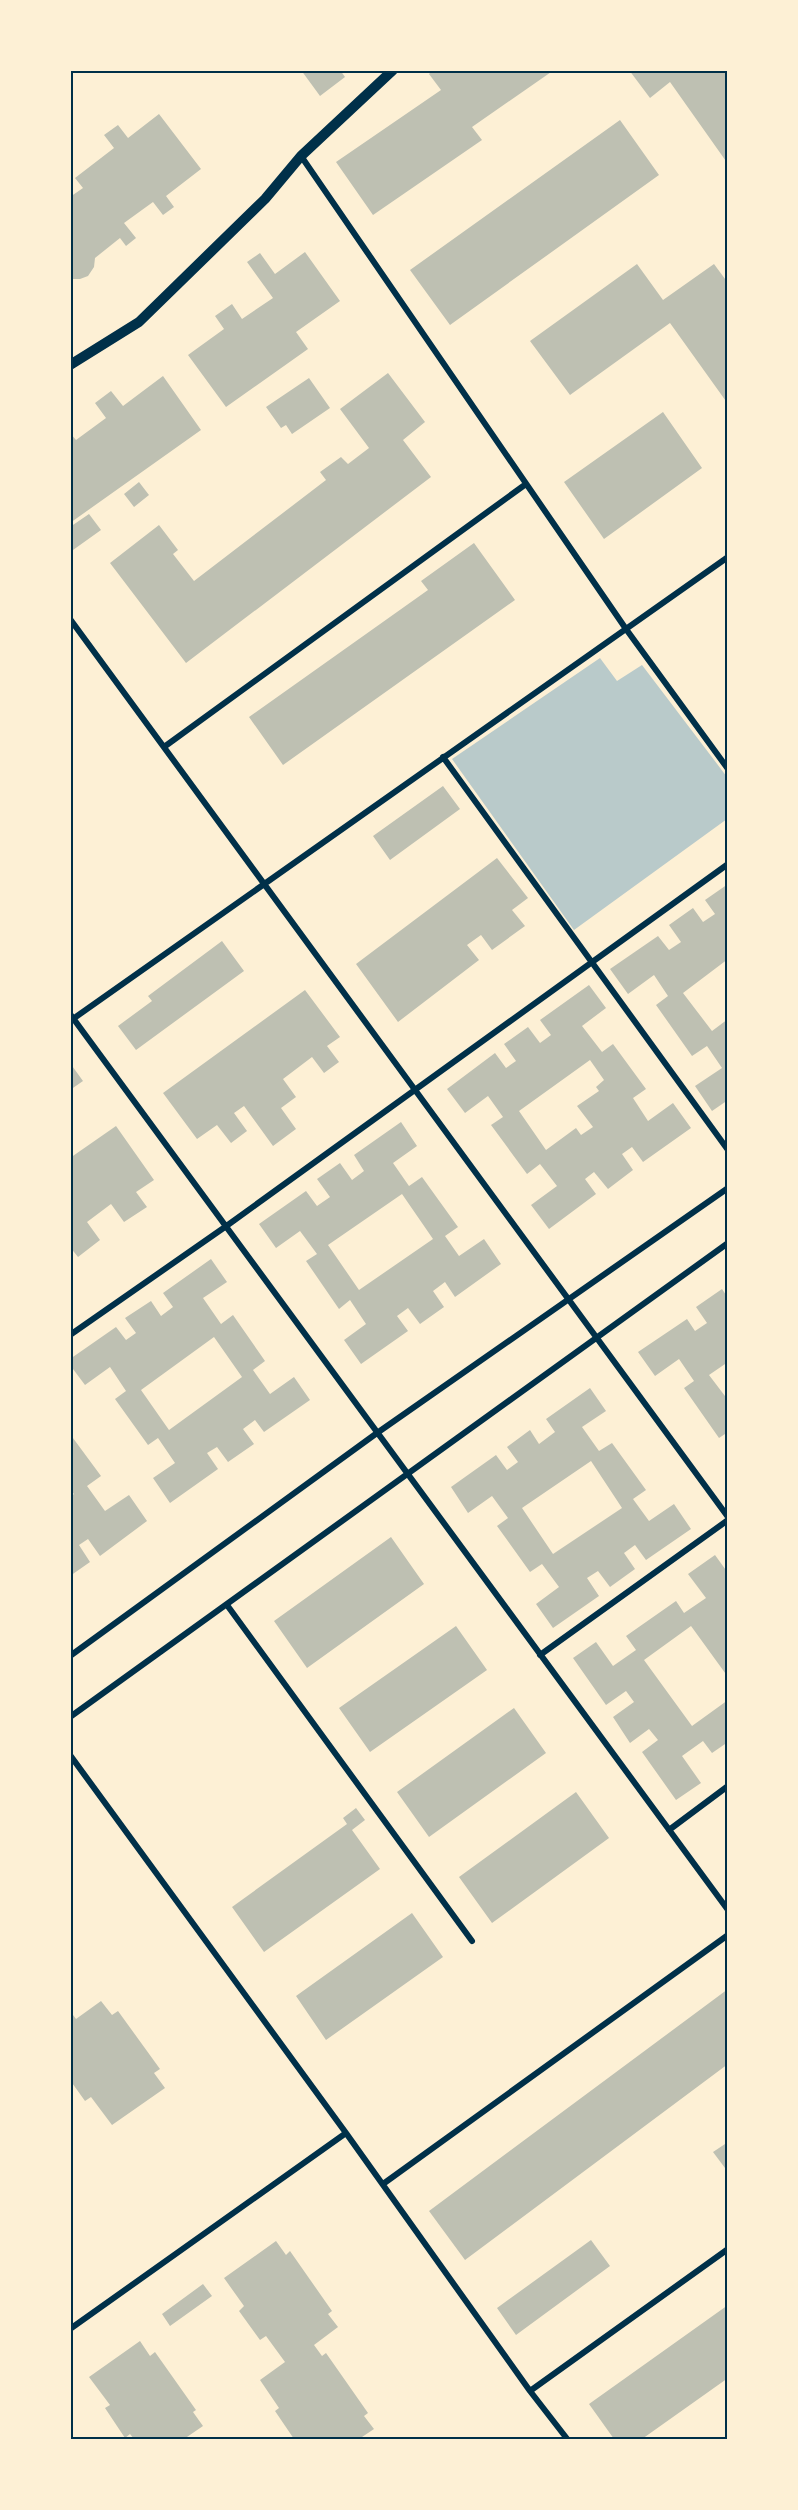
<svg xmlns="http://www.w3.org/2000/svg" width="798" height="2510" viewBox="0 0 798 2510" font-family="Rubik,sans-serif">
	<rect width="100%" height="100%" fill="#fdf0d5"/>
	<!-- green -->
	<path fill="#b9caca" d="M600 658 617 681 642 665 727 777V819L574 930 452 759Z"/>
	<!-- building -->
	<path fill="#bec0b2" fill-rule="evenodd" d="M301 70H340L345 77 320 96Z
		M433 70H554L472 127 482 140 373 215 336 162 441 90 429 74Z
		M629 70H728V164L670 82 650 98Z
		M159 114 201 169 166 196 174 207 163 215 153 202 124 223 136 238 126 246 120 238 95 258 94 267 88 276 80 279H70V197L83 188 75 178 114 148 104 135 118 125 128 138Z
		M620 120 659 175 450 325 410 270Z
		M305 252 340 301 296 332 308 349 226 407 188 355 224 329 215 316 232 304 242 319 273 298 247 262 260 253 275 274Z
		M637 264 663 300 714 264 728 283V404L670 323 570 395 530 341Z
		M388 373 425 422 403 440 431 477 186 663 110 563 159 525 178 550 173 554 194 581 326 480 320 472 341 457 348 464 369 448 340 409Z
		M163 376 201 430 70 523V433L76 440 106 418 95 403 111 391 123 406Z
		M309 378 330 408 292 434 286 425 281 428 266 407Z
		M663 412 702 468 604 539 564 482Z
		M139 482 149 495 134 507 124 494Z
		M89 514 101 530 73 550 70 546V527Z
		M474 543 515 600 283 765 249 717 428 590 421 581Z
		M443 786 460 809 390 860 373 836Z
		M497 858 528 898 512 910 525 926 492 950 481 935 467 945 479 960 398 1022 356 964Z
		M728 884V959L683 993 712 1031 728 1019V1100L712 1111 695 1086 722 1068 707 1046 692 1056 656 1005 668 996 654 975 628 994 610 969 658 936 669 950 681 942 669 925 693 908 703 922 715 914 705 900Z
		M222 941 244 971 136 1050 118 1026 152 1001 148 996Z
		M589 985 606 1008 582 1026 602 1052 613 1044 646 1089 633 1098 648 1121 673 1103 691 1128 643 1162 632 1147 622 1154 633 1170 608 1189 594 1172 585 1179 596 1194 549 1229 531 1205 557 1186 540 1164 527 1174 491 1125 503 1117 488 1096 465 1113 447 1089 495 1053 506 1068 516 1061 504 1044 528 1027 540 1043 551 1035 540 1020ZM590 1060 604 1080 596 1087 599 1091 577 1106 593 1127 581 1135 576 1128 546 1150 519 1111Z
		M305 990 340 1037 327 1046 339 1062 324 1073 312 1057 283 1079 296 1097 281 1108 296 1129 273 1146 244 1106 234 1113 247 1131 231 1143 217 1125 197 1139 163 1093Z
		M70 1063 83 1081 70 1090Z
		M401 1122 417 1146 393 1163 409 1186 422 1177 458 1227 445 1236 459 1256 484 1239 501 1264 455 1297 445 1282 433 1291 444 1307 420 1324 408 1308 397 1316 408 1331 361 1364 344 1340 366 1324 350 1300 339 1309 306 1261 317 1254 300 1231 276 1248 259 1224 306 1191 317 1206 330 1197 317 1179 340 1163 352 1180 364 1171 354 1155ZM402 1194 433 1239 359 1290 328 1245Z
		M116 1126 154 1180 136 1192 147 1207 124 1222 111 1204 87 1222 100 1240 78 1257 70 1247V1158Z
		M211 1259 227 1282 203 1298 221 1324 233 1315 265 1361 253 1370 270 1394 294 1377 310 1400 264 1432 255 1420 243 1429 254 1444 228 1462 217 1447 207 1453 218 1469 170 1503 153 1478 175 1463 158 1438 148 1445 115 1399 126 1391 110 1367 85 1385 70 1365V1359L116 1327 126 1340 136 1333 125 1318 151 1301 161 1316 173 1307 163 1293ZM214 1337 242 1377 169 1430 141 1390Z
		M722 1289 728 1298V1362L709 1375 728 1400V1432L719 1438 684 1388 694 1381 679 1359 655 1376 638 1352 687 1319 695 1331 707 1323 696 1307Z
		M590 1388 606 1411 582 1427 599 1451 612 1443 646 1490 633 1499 649 1521 674 1504 691 1529 646 1560 635 1545 624 1553 635 1569 610 1587 598 1571 587 1578 599 1596 553 1628 536 1604 559 1587 542 1564 530 1572 497 1526 508 1518 492 1496 468 1513 451 1487 496 1455 507 1470 518 1462 507 1447 530 1430 539 1444 555 1432 546 1419ZM591 1461 622 1508 553 1554 522 1508Z
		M70 1434 101 1476 87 1486 105 1511 129 1495 147 1521 100 1556 88 1539 79 1545 90 1562 70 1576V1497L74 1494 70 1490Z
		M391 1537 424 1584 307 1668 274 1621Z
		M715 1555 728 1573V1677L691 1626 644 1660 692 1726 728 1700V1742L712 1753 703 1741 682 1756 701 1783 676 1800 642 1752 658 1740 649 1729 630 1743 613 1717 634 1702 626 1691 606 1705 573 1658 596 1642 613 1666 636 1650 626 1636 676 1601 684 1613 706 1598 688 1574Z
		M456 1626 487 1670 370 1752 339 1708Z
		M514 1708 546 1753 429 1837 397 1792Z
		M576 1792 609 1838 492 1923 459 1877Z
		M356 1808 365 1820 352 1830 380 1869 264 1952 232 1907 347 1824 343 1818Z
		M412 1913 443 1957 326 2040 296 1996Z
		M728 1989V2064L465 2260 429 2211Z
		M101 2001 112 2015 118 2011 160 2069 154 2073 165 2088 112 2125 91 2097 85 2101 70 2080V2011L76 2019Z
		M728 2142V2172L713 2152Z
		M591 2240 610 2266 516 2335 497 2308Z
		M276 2241 286 2255 290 2251 332 2311 328 2314 338 2327 314 2345 322 2356 326 2353 368 2413 364 2416 374 2429 359 2439H294L275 2411 279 2408 260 2380 285 2362 266 2336 260 2340 239 2311 244 2306 224 2278Z
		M203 2284 212 2296 170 2326 162 2314Z
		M728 2305V2378L642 2439H614L589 2404Z
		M140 2341 150 2356 155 2352 196 2410 193 2412 203 2426 184 2439H134L130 2434 125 2438 105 2408 110 2405 89 2377Z"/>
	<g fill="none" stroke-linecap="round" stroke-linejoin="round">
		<!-- minor -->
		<path stroke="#003049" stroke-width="6" d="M301 156 626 629 728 769
			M70 619 728 1517
			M164 747 526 484
			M443 757 728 1150
			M70 1014 728 1910
			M70 1021 728 557
			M70 1335 225 1227 728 864
			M227 1605 472 1941
			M540 1655 728 1520
			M70 1656 377 1433 728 1188
			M70 1717 728 1243
			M70 1755 346 2133 530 2391 568 2440
			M669 1830 728 1786
			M383 2184 728 1935
			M70 2329 346 2133
			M530 2391 728 2249"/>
		<!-- tertiary -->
		<path stroke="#003049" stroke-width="10" d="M70 365 139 322 265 199 301 156 393 70"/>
	</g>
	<!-- border -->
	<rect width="798" height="2510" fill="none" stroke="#fdf0d5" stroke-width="144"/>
	<rect x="72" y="72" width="654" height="2366" fill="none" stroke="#003049" stroke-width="2"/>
</svg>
